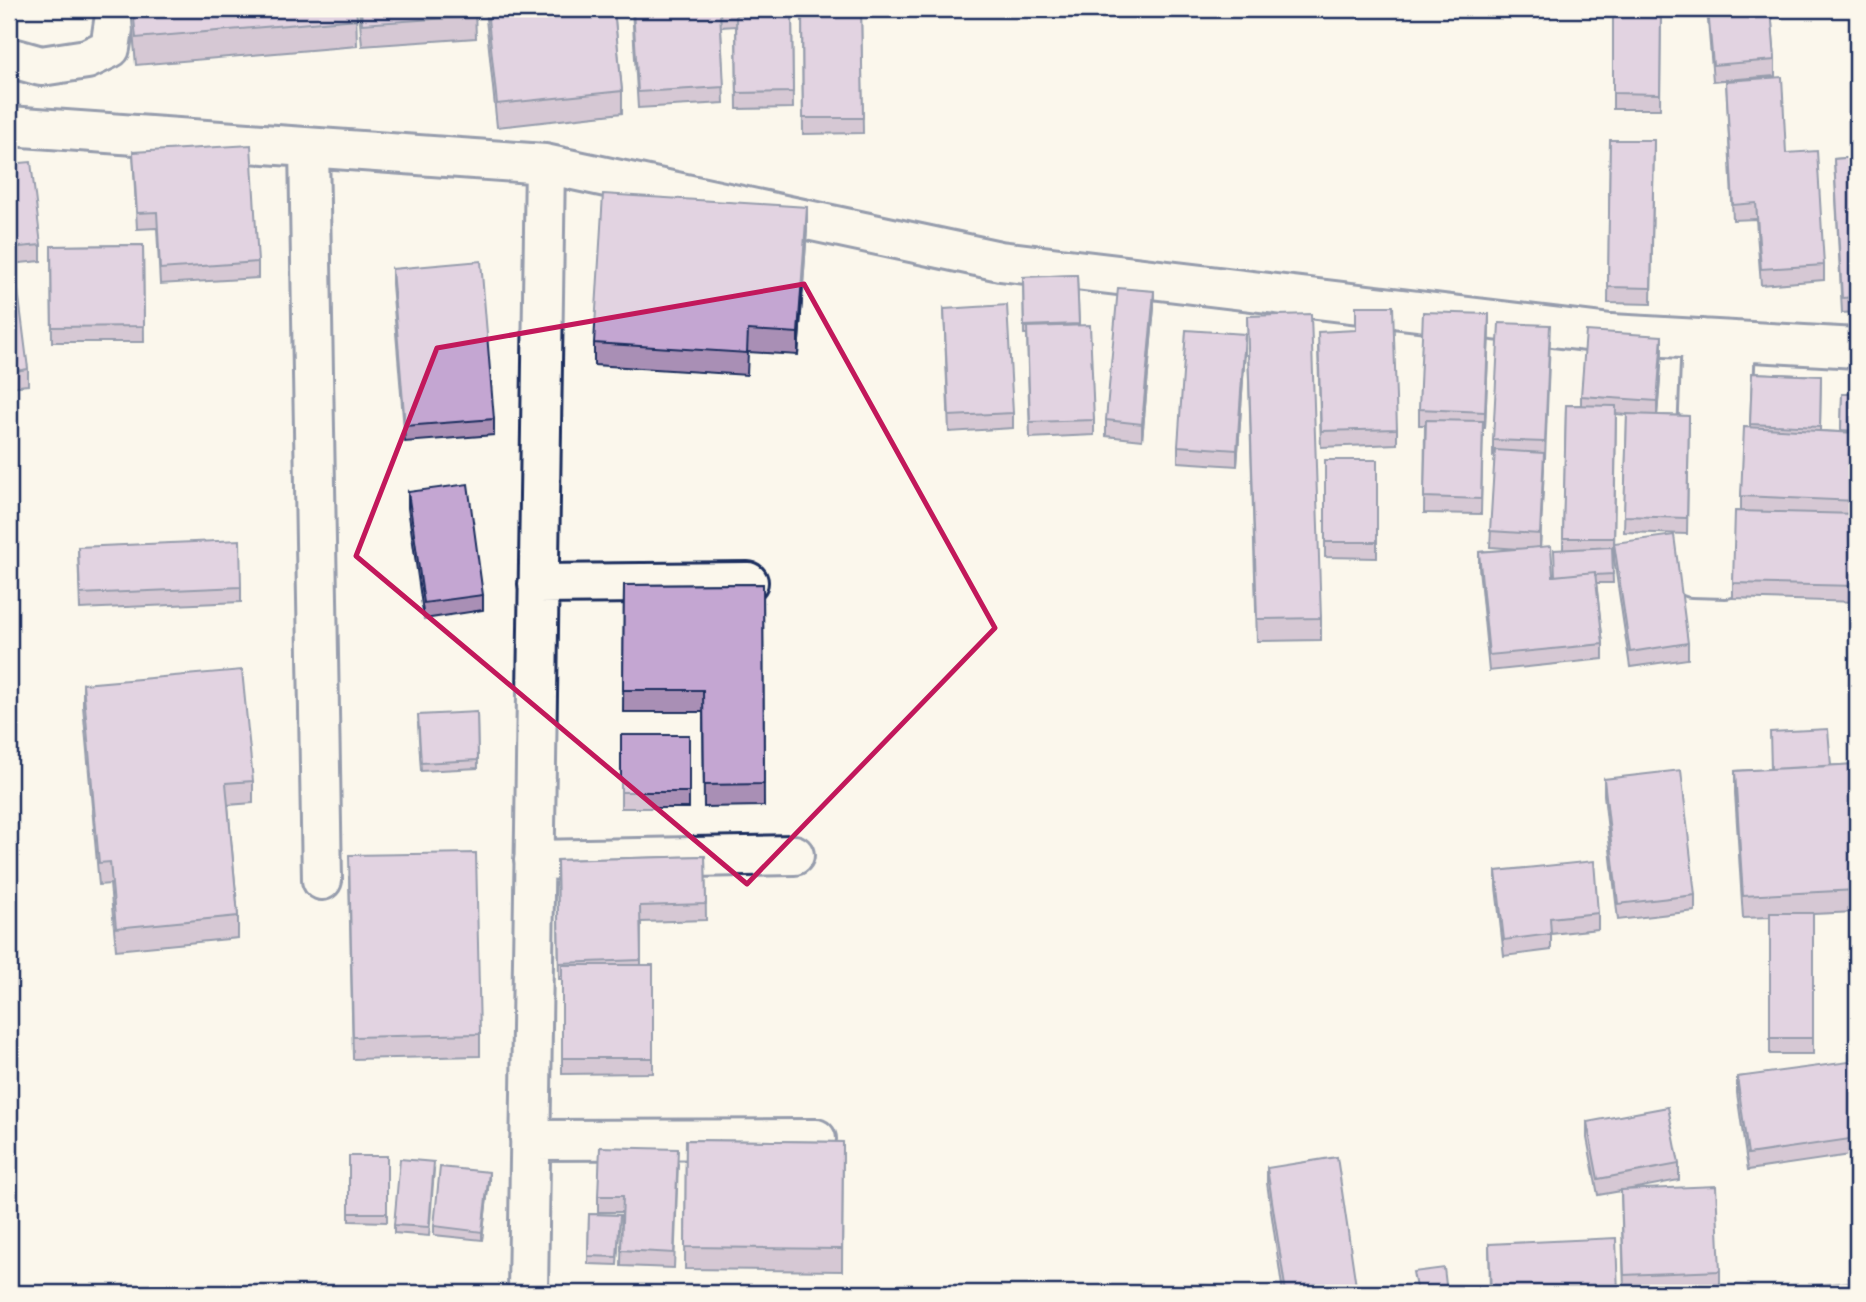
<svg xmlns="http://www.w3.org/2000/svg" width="1866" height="1302" viewBox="0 0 1866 1302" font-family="Pangolin,sans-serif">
	<rect width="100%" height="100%" fill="#fbf7ec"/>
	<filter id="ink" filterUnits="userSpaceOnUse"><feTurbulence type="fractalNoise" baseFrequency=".0143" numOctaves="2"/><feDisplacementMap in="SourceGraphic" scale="14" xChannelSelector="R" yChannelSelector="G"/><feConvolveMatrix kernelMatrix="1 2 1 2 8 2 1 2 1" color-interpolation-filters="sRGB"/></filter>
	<g filter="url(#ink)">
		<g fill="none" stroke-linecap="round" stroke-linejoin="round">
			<defs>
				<path id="minor" d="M9 57 41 66 87 59 110 48 116 9
					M9 126 545 164 1000 261 1611 334 1857 348
					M309 148 322 880
					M1702 339 1692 577 1726 578 1735 341
					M538 584 748 582
					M534 860 794 855
					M530 1140 816 1139
					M528 1293 545 164"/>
			</defs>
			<!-- minor casing -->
			<use href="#minor" stroke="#1b2f5e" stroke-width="44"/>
			<!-- minor -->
			<use href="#minor" stroke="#fbf7ec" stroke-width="38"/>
		</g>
		<!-- wall -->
		<path fill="#a98fb5" stroke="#1b2f5e" stroke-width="2" d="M131 9H356L357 46 136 65Z
			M359 9H475L476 38 362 46Z
			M485 9H614L622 91V113L497 127Z
			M632 9H781V14H792L793 108 737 109 736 26 721 27 724 103 638 108Z
			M802 9H861L863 133 803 134Z
			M1613 9H1661L1660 109H1613Z
			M1707 9H1771L1775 60V76L1713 81Z
			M1726 81 1786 153 1824 265V280L1761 285 1756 219 1733 220Z
			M1610 140H1654L1651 304 1608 303Z
			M133 152 258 262V278L160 284 157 228 137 229Z
			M1857 157V312L1842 313 1834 159Z
			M9 164 41 245V261L9 264Z
			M807 229 798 355 748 352 747 375 594 365V343Z
			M143 245 144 342H52L51 246Z
			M9 267 28 369V385L9 387Z
			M392 269 494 419V435L405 442 392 284Z
			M1077 275 1079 325 1094 420V435L1030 438 1027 334H1024L1023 277Z
			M1154 307 1142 440 1106 436V420Z
			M944 309 1013 413V428L949 432Z
			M1247 316 1321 618V640L1257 641Z
			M1489 330 1485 428H1483L1481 514 1424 513 1425 425H1419V409Z
			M1550 340 1545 458H1544L1540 547 1553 576H1554L1563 549 1566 405H1581V396L1662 352 1657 415 1689 416 1687 534 1624 532 1627 415 1616 414 1614 554H1612L1613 583H1596L1603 644V659L1489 671 1479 568V552L1520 549 1490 547 1495 456H1493V440Z
			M1318 347 1397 429V444L1321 447Z
			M1245 350 1237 466 1178 462V446Z
			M1752 373 1821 376 1820 431 1841 432 1842 394H1857V602L1733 598V583L1741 511V496L1750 427Z
			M1325 460H1377V558L1325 557Z
			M408 492 483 595V610L424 619 408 508Z
			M1614 543 1688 643V659L1630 667 1614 559Z
			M78 547 241 587V602L80 609Z
			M763 584 764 806 704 807 703 712H623L624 585Z
			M83 684 253 781V803L228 805 238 916V938L116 950 110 884 99 885 83 706Z
			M477 712 478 768 421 771 418 723Z
			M621 735H689V808H621Z
			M1857 764V858H1854L1856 890V912L1813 914V1054H1770V917L1743 918 1735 793V771Z
			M1604 779 1695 895V911L1618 920 1604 795Z
			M705 856 706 920 641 922V965H653V1073L562 1074V979H559L557 860Z
			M1496 871 1598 913V929L1551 934V950L1504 956 1496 887Z
			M349 878 480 1034V1056L353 1059Z
			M1857 1068V1154L1748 1170 1737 1093V1077Z
			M1587 1122 1679 1164V1180L1626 1190 1720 1271V1287L1624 1291 1621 1191 1598 1195 1587 1138Z
			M686 1140 843 1142 842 1271 685 1269Z
			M349 1156H387V1222L349 1221Z
			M678 1164 674 1268 621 1266 622 1212H598V1196Z
			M1267 1168 1357 1293H1283L1267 1183Z
			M434 1170 429 1236 394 1233V1225Z
			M489 1180 482 1240 434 1235V1226Z
			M589 1214 620 1215 617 1265 588 1264Z
			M1489 1244 1618 1293H1490Z"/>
		<!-- shaded-wall -->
		<path fill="#897493" stroke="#1b2f5e" stroke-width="2" d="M807 207V229L798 355V333Z
			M1154 291V307L1142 440V424Z
			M1489 314V330L1485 428V412Z
			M1245 334V350L1237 466V450Z
			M1662 336V352L1657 417V401Z
			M1544 453V469L1540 550V534Z
			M489 1172V1180L482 1240V1232Z"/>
		<!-- building -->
		<path fill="#c4a6d2" stroke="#1b2f5e" stroke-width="2" d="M133 9H356L357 19 136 38Z
			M361 9H475L476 16 362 24Z
			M487 9H614L622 91 497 104Z
			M633 9H769L720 11 724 87 638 92Z
			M802 9H861L863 118H803Z
			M1613 9H1661L1660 94 1613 93Z
			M1708 9H1771L1775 60 1713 65Z
			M792 14 793 92 737 93 736 15Z
			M1782 77 1786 153 1817 151 1824 265 1761 269 1756 203 1733 205 1726 81Z
			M1610 140H1654L1651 288 1608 287Z
			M251 145 258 262 160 269 157 212 137 213 133 152Z
			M1857 157V297L1842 298 1834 159Z
			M31 162 41 245 9 248V164Z
			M603 194 807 207 798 333 748 330 747 353 594 343Z
			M143 245 144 326 52 327 51 246Z
			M481 261 494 419 405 426 392 269Z
			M15 266 28 369 9 372V267Z
			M1077 275 1079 324 1024 326 1023 277Z
			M1118 288 1154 291 1142 424 1106 420Z
			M1007 305 1013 413 949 416 944 309Z
			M1356 306H1393L1397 429 1321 431 1318 332 1356 330Z
			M1423 312 1489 314 1485 412 1419 409Z
			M1311 314 1321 618 1257 619 1247 316Z
			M1499 323 1550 325 1545 442 1493 440Z
			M1090 325 1094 420 1030 422 1027 327Z
			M1186 330 1245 334 1237 450 1178 446Z
			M1586 331 1662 336 1657 401 1581 396Z
			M1752 373 1821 376 1820 427 1750 424Z
			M1842 394H1857V431L1841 430Z
			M1566 405 1616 406 1614 538H1563Z
			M1627 414 1689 416 1687 518 1624 516Z
			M1426 420 1483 421 1481 499 1424 497Z
			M1744 427 1857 433V501L1741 496Z
			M1495 450 1544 453 1540 534 1490 531Z
			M1325 460H1377V542H1325Z
			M468 484 483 595 424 603 408 492Z
			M1735 511 1857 514V586L1733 583Z
			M1674 535 1688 643 1630 652 1614 543Z
			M240 540 241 587 80 594 78 547Z
			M1551 546 1553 576 1595 572 1603 644 1489 655 1479 552Z
			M1612 547 1613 574 1595 575V572L1555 576 1554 550Z
			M763 584 764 784 704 785 703 690H623L624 585Z
			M242 670 253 781 226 783 238 916 116 928 110 862 99 863 83 684Z
			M477 712 478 760 421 763 418 715Z
			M1828 729 1831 766 1771 769 1770 732Z
			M621 735H689V792H621Z
			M1857 764V836H1853L1856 890 1743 896 1735 771Z
			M1681 770 1695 895 1618 904 1604 779Z
			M476 853 480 1034 353 1037 349 855Z
			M705 856 706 904 640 906 641 960 559 963 557 860Z
			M1594 861 1598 913 1550 918 1551 934 1504 940 1496 871Z
			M1770 913H1813V1038H1770Z
			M562 965H653V1058H562Z
			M1856 1061 1857 1068V1138L1748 1154 1737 1077Z
			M1668 1107 1679 1164 1598 1179 1587 1122Z
			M686 1140 843 1142 842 1249 685 1247Z
			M600 1147 678 1149 674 1253 621 1250 623 1196H598Z
			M349 1156H387V1213H349Z
			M1337 1157 1357 1293H1286L1267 1168Z
			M400 1159 434 1162 429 1227 394 1225Z
			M440 1167 489 1172 482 1232 434 1226Z
			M1716 1186 1720 1271 1624 1275 1621 1190Z
			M589 1214 620 1215 617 1257 588 1256Z
			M1616 1238 1618 1293H1491L1489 1244Z
			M1444 1268 1447 1293H1417L1413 1272Z
			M1847 1282 1848 1293H1746Z"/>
	</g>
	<!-- marked area -->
	<path d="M0 0H1866V1302H0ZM804 284 995 628 747 884 356 556 437 348Z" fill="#fbf7ec" fill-opacity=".55" fill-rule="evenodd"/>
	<path fill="none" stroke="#c2185b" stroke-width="5" stroke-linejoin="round" d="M804 284 995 628 747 884 356 556 437 348Z"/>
	<!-- margin -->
	<rect width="1866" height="1302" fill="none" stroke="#fbf7ec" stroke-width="35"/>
	<rect x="18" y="18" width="1831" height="1267" fill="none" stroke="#1b2f5e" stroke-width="2.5" filter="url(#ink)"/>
</svg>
